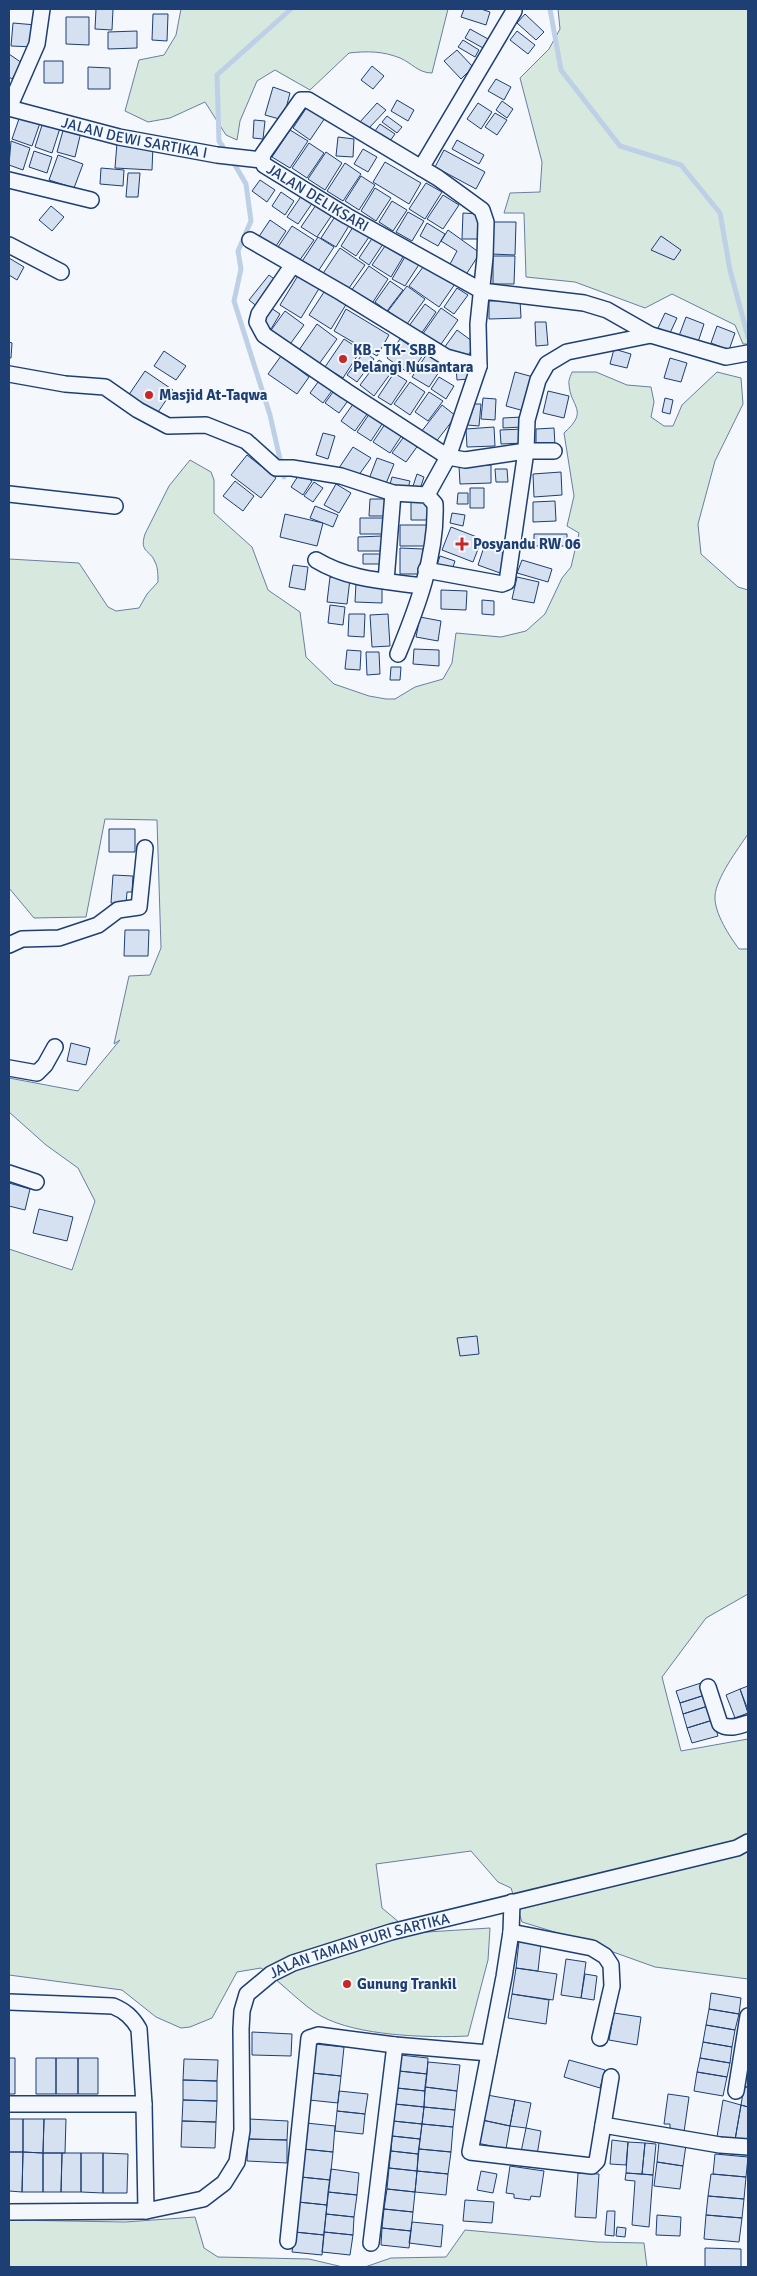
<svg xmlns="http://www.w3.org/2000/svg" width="757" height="2276" viewBox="0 0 757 2276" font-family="Signika,sans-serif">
	<rect width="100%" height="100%" fill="#f4f7fb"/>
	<!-- green -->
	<path fill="#d7e8df" stroke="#687fa3" d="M181 9H448L432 73C418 73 412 63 400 58 383 51 367 51 349 53L310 90 275 70 257 81 240 121 237 140 226 135 205 102 170 118 148 122 125 111 139 60 164 55 176 35Z
		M558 9H748V344H743L735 325 672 294 645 308 575 282 526 277 524 213H504L510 193 540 192 542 162 520 78 549 49 560 29Z
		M572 372H596L627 385 651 387 654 402 651 417 664 426H673L682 405 717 372 741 378 743 404 715 461 698 524 701 554 738 587 748 590V834C738 849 716 878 715 896 714 913 730 937 739 949H748V1594L706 1618 662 1677 681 1751 748 1739V1979L655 1967 574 1938 522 1922 511 1888 498 1882 471 1851 376 1864 382 1908 412 1933 490 1928 488 1960 468 2036C427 2038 357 2036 321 2016 303 2006 281 1982 261 1968L237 1972 212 2018 190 2027 181 2028 156 2017 122 1990 9 1975V1249L72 1270 95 1201 78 1168 46 1145 9 1112V1078L78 1091 120 1040 114 1044 129 976 150 975 161 948 157 820 105 819 86 917 34 918 9 888V559L79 563 108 607 116 611 139 608 147 594 158 582C158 576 158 567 155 562 150 549 139 553 145 534L169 486 190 460 211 472 214 480V513L252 547 268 590 300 612 306 657 334 684 369 696 386 699H395L415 687 443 679 452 663 456 633 501 637 526 631 545 614 562 578 571 567 579 533 567 526 574 496 564 433C590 410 570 407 569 384 568 381 571 375 572 372Z
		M195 2217 204 2248 218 2257 309 2259 343 2267H9V2220L125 2222Z
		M465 2230 597 2242 644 2243 647 2267H365L391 2258 446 2257Z"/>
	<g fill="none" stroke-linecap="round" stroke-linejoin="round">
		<!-- stream -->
		<path stroke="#bed0e5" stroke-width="5" d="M550 9 561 70 620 146 681 165 720 213 730 270 748 337
			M227 153 219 141 217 75 291 9
			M232 160 246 184 251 221 238 251 241 269 234 301 270 415 284 477"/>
	</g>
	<!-- building -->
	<path fill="#d5e0f0" stroke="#1d3f73" d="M96 9H113L112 30 95 29Z
		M464 9H481L490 12 486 25 461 17Z
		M153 14H168L167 41 152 40Z
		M525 14 544 32 536 40 517 23Z
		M66 17H89V45L66 44Z
		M13 23 36 25 34 47 11 46Z
		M470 29 488 39 483 48 465 38Z
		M137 31V48L108 49V32Z
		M517 31 535 45 528 54 510 40Z
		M463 40 479 50 475 57 458 47Z
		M457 50 473 67 461 79 444 61Z
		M9 54 22 63 12 79 9 77Z
		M44 61H63V83H44Z
		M372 66 384 76 373 89 361 80Z
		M88 67 110 68V89H88Z
		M496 79 511 87 504 100 488 91Z
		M273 87 290 93 283 120 265 115Z
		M397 100 414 110 408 121 391 111Z
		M502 101 513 109 507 118 496 110Z
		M377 103 386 110 368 129 360 122Z
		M478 103 492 112 481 129 467 119Z
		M307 107 325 118 310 140 293 128Z
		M21 113 41 120 32 146 12 139Z
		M495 113 507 120 497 135 485 127Z
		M387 116 402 127 397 133 382 122Z
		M44 119 61 125 52 153 35 147Z
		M254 120 265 121 263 139 253 138Z
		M380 124 395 134 390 141 375 131Z
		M64 127 81 132 75 157 57 152Z
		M290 130 308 141 290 168 272 157Z
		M338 137 354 139 353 157 336 156Z
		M457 140 484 155 479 164 452 149Z
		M11 141 30 148 23 170 9 165Z
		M117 143 153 145 152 170 115 168Z
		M309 143 324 153 307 178 292 168Z
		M363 149 377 157 368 172 354 164Z
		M444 150 485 172 476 189 435 167Z
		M34 151 52 157 47 173 29 167Z
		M326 152 342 163 325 190 308 179Z
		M58 155 83 164 74 188 49 180Z
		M385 162 421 183 409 204 373 182Z
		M345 163 361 174 343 201 327 191Z
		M101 168 124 170 123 186 100 184Z
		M128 173H140L138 197H126Z
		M361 176 375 185 359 210 345 201Z
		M260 180 275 190 267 202 252 191Z
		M426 183 442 192 425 219 409 209Z
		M375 188 391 198 376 221 361 211Z
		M281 192 294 201 285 215 272 206Z
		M302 195 313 202 298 224 287 217Z
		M443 195 459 205 443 229 427 219Z
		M392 201 407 210 393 231 379 222Z
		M318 202 334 212 317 237 301 227Z
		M51 206 64 217 52 231 39 220Z
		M408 212 424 221 412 241 396 232Z
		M463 213 481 214 480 239H462Z
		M336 215 350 224 336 247 321 238Z
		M270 220 286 231 272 252 256 241Z
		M492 222H516L515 255 491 254Z
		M427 223 445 234 438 246 420 236Z
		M292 226 314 240 297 264 276 250Z
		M353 227 369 237 356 256 341 246Z
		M448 230 480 253 465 276 449 266 457 251 441 241Z
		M661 236 681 250 674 260 651 250Z
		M318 237 334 247 317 273 301 263Z
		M373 237 383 244 369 265 359 258Z
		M385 246 403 257 391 277 372 265Z
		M340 248 365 265 347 291 322 275Z
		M406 255 420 263 405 286 392 279Z
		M493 256H515L514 284H493Z
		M9 258 24 267 17 280 9 275Z
		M426 263 455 284 439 307 409 286Z
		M369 266 388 279 371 305 351 291Z
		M299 274 320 287 301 318 280 305Z
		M269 275 278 282 259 308 249 300Z
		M390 281 403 290 387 311 375 302Z
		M407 286 425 299 407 324 388 311Z
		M457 288 468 295 454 314 444 307Z
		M326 289 347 303 331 329 309 315Z
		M520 300 521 318 489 319V301Z
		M425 304 436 312 421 334 409 326Z
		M268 306 280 314 271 329 258 321Z
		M441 308 458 320 439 347 422 335Z
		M346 309 389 335 377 356 334 331Z
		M285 311 304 325 288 347 269 333Z
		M665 313 677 318 670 333 658 328Z
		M686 317 704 324 698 342 679 336Z
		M535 322H546L548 345 536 346Z
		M317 324 337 339 319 364 299 350Z
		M717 326 735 333 729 350 711 343Z
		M457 330 476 344 464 361 444 348Z
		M344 339 361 350 343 378 325 367Z
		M400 339 423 355 410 374 387 358Z
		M9 342 12 343 11 358H9Z
		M614 349 631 354 627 368 610 364Z
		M164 351 186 366 176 380 154 366Z
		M364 352 374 359 357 382 347 375Z
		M428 352 445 363 429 387 412 377Z
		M281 356 309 377 297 394 268 374Z
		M670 358 687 363 681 382 664 378Z
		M379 360 393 370 374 396 360 385Z
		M468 366 469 379 457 380 456 367Z
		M145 371 173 390 154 418 126 399Z
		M515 372 537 378 528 412 506 406Z
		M394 373 407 381 391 405 378 397Z
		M439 377 454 386 446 399 431 389Z
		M321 378 334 388 323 403 310 393Z
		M410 382 425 392 410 415 394 404Z
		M336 388 350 398 339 413 325 403Z
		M548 391 569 396 564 418 543 413Z
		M429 392 443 401 428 421 415 412Z
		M483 398 496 399 495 420 481 419Z
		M665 398 673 400 670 414 662 412Z
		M356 400 370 410 355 431 341 421Z
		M469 404H481L479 426 467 425Z
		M442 405 456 416 435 443 421 432Z
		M372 410 386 418 371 441 357 432Z
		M522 417V427L503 428V418Z
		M387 421 404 432 390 453 373 442Z
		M494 427 495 446 467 447 466 429Z
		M554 428 555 445H536V429Z
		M524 429V443L501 444 500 430Z
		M323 433 335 436 328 459 316 455Z
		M406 434 419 444 406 462 392 453Z
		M353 447 371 458 356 479 339 468Z
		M247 455 276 478 261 498 231 475Z
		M377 458 394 464 385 486 369 479Z
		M491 465V483L460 484 459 466Z
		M495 469H507L508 482H496Z
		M561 472 562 495 534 497 533 474Z
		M300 473 312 481 303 495 291 487Z
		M417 474 424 477 420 489 413 486Z
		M392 477 410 481 407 492 389 488Z
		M235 481 254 496 243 511 223 496Z
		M314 482 323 488 313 502 304 496Z
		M336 484 351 493 339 513 324 505Z
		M470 488H484V508H470Z
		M458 493H468V504H457Z
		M370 499H388L387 516H369Z
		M411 501H432V520H411Z
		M555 501 556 521 533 522V502Z
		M315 506 338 515 333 527 310 518Z
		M452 513 465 515 463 526 450 523Z
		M285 514 323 523 317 546 280 537Z
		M360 518H384V534H360Z
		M400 525H431V546H400Z
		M451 527 482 539 473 562 442 550Z
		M534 534H567V546H534Z
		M382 536 383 551H358V537Z
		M484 547 506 554 500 573 478 565Z
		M400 548 423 549V574H400Z
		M363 554H382V564H363Z
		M440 556 455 561 451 573 436 568Z
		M522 560 552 569 548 582 517 573Z
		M293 565 308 567 305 590 289 587Z
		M330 577 350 579 347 604 327 602Z
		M517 577 539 582 534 603 512 599Z
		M356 583 382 584V603L355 602Z
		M441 590 467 591 466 610 441 609Z
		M482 600 494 601V615L482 614Z
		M330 605 345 607 343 625 328 623Z
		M349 614H365L364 637 348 636Z
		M388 614 390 646 372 647 370 615Z
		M420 617 441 621 438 641 416 637Z
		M414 649 439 650V666L413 664Z
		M347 650 361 651 360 670 345 669Z
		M366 652H379L380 674 367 675Z
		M391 667H401L400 680H390Z
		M109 829H135V852H109Z
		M113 875 133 876 132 892H127L126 904 111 903Z
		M125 930H149L148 956H124Z
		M71 1043 90 1048 86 1065 67 1061Z
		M9 1183 30 1189 25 1210 9 1206Z
		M39 1209 73 1217 67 1241 33 1233Z
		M477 1336 479 1354 460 1356 457 1338Z
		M701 1683 705 1695 680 1703 676 1691Z
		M748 1686V1710L740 1689Z
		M740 1689 748 1713 735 1718 726 1695Z
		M705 1695 708 1706 683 1714 680 1703Z
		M708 1706 713 1720 687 1728 683 1714Z
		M713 1720 718 1736 692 1743 687 1728Z
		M519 1941 541 1944 538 1971 516 1968Z
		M566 1959 586 1962 581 1998 561 1995Z
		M516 1968 557 1974 553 2000 512 1994Z
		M585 1974 597 1976 594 2000 581 1998Z
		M711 1993 741 1998 739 2014 709 2009Z
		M512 1994 549 2000 546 2024 508 2018Z
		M709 2009 739 2014 735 2030 706 2025Z
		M614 2013 641 2017 637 2045 609 2040Z
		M706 2025 735 2030 732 2047 703 2042Z
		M252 2032 292 2034 291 2056 252 2055Z
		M703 2042 732 2047 730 2063 700 2058Z
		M315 2044 344 2047 341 2076 312 2073Z
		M400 2055 428 2058 427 2074 399 2071Z
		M9 2058H15V2094H9Z
		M36 2058H56V2094H36Z
		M56 2058H78V2094H56Z
		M78 2058H98V2094H78Z
		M700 2058 730 2063 727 2077 697 2072Z
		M184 2059 218 2060 217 2081 183 2080Z
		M569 2060 605 2070 600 2088 564 2077Z
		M428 2062 460 2065 457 2091 425 2087Z
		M399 2071 427 2074 425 2091 397 2088Z
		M746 2071H748V2087H744Z
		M697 2072 727 2077 723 2096 694 2091Z
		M312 2073 341 2076 338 2103 309 2100Z
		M183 2080 217 2081V2101L183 2100Z
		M425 2087 457 2091 455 2110 424 2107Z
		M744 2087H748V2107L741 2105Z
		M397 2088 425 2091 424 2107 395 2104Z
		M339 2091 368 2094 365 2114 337 2111Z
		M668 2094 689 2097 684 2132 670 2130V2124H664Z
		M487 2095 515 2100 510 2126 482 2120Z
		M183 2100 217 2101 216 2122 182 2121Z
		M515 2100 531 2103 526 2128 510 2126Z
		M723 2100 741 2105 735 2140 717 2137Z
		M395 2104 424 2107 422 2124 393 2121Z
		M741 2105 748 2107V2142L735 2140Z
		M424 2107 455 2110 453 2127 422 2124Z
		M337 2111 365 2114 363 2134 335 2131Z
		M9 2119H23V2152H9Z
		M23 2119H44L43 2153 23 2152Z
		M44 2119H66L65 2153H43Z
		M249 2119 288 2121 287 2140 248 2139Z
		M482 2120 510 2126 506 2149 477 2143Z
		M182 2121 216 2122 215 2148 181 2147Z
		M393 2121 422 2124 420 2139 392 2136Z
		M306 2123 335 2126 333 2152 303 2149Z
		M422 2124 453 2127 451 2152 419 2149Z
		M526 2128 541 2131 537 2155 521 2152Z
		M392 2136 420 2139 418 2154 391 2151Z
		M248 2139 287 2140V2163L247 2161Z
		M612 2140 628 2142 626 2165 610 2164Z
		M628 2142 645 2143 642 2174 626 2173Z
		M659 2142 686 2145 683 2166 657 2162Z
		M645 2143 656 2144 653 2175 642 2174Z
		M303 2149 333 2152 330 2180 301 2177Z
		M419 2149 451 2152 448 2174 417 2171Z
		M391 2151 418 2154 417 2171 389 2168Z
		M9 2152H23L22 2192 9 2191Z
		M23 2152 43 2153V2192H22Z
		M43 2153H62L61 2192H43Z
		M62 2153H81V2192H61Z
		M81 2153H103V2193L81 2192Z
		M103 2153 128 2154 127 2193H103Z
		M715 2154 748 2157 746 2177 713 2174Z
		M657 2162 683 2166 680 2189 654 2186Z
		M510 2166 544 2171 540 2197 531 2196 530 2200 514 2198V2194L506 2193Z
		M389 2168 417 2171 415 2192 387 2189Z
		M331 2169 359 2173 357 2195 328 2192Z
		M417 2171 448 2174 446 2195 415 2192Z
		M481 2171 497 2174 493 2193 477 2190Z
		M578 2173 599 2174 596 2218 575 2217Z
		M626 2173 653 2175 649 2227 632 2225 635 2181 625 2180Z
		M711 2174 746 2177 744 2199 708 2196Z
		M301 2177 330 2180 327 2205 298 2202Z
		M387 2189 415 2192 413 2212 384 2209Z
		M328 2192 357 2195 354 2217 326 2214Z
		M708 2196 744 2199 742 2218 706 2215Z
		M465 2200 494 2202 492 2223 463 2221Z
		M298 2202 327 2205 324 2235 295 2232Z
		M384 2209 413 2212 411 2231 382 2228Z
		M607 2211H615L614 2236 605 2235Z
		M326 2214 354 2217 353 2235 324 2232Z
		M657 2215 681 2217 680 2236 656 2235Z
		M706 2215 742 2218 739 2242 704 2239Z
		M412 2222 443 2225 441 2247 409 2243Z
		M617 2227 626 2228 625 2237 616 2236Z
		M382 2228 411 2231 409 2248 381 2245Z
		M295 2232 324 2235 322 2255 292 2252Z
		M324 2232 353 2235 350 2255 322 2252Z
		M705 2248 741 2249V2267H705Z"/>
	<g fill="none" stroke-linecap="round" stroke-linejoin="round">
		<defs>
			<g id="street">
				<path id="s1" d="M9 108 119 137 217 155 262 160"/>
				<path d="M9 108 37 44 42 9"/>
				<path d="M421 168 514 11"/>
				<path d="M9 180 91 200"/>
				<path d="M250 240 342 293 446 357 479 366"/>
				<path d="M9 245 61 272"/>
				<path d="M292 266 259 314 257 322 264 335 346 391 448 457 465 460 526 451H554"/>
				<path d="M9 374 65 384 105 387 138 410 168 426 206 425 246 441 276 468H292L341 476 393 493 427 495 435 504C437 555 417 608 398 654"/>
				<path d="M9 494 115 506"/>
				<path id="s2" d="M427 495 448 457 479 366 478 324 485 257 486 222 482 210 438 178 308 100H301L263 154 262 160 264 165 347 216 482 291 584 303 607 310 651 335 726 357 748 353"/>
				<path d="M316 560C349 580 385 581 422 586"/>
				<path d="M426 570 502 584 507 582 526 451 527 420 538 380 547 364 567 352 651 335"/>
				<path d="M386 581 393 493"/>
				<path d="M9 945 22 939 59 938 98 925 118 910 139 907 145 848"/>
				<path d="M9 1068 37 1073 45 1065 55 1047"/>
				<path d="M9 1173 36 1182"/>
				<path d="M708 1687 720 1724C728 1730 739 1726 748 1723"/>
				<path d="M512 1902 511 1932 504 1977 470 2152 592 2166 597 2161 611 2077"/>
				<path d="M511 1932 592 1948 605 1956 611 1965 612 1986 600 2038"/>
				<path d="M9 2002 113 2006C125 2011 132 2017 139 2029L144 2104 146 2211"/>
				<path d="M736 2091 748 2016"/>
				<path d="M9 2104H144"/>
				<path d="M603 2125 720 2145 748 2147"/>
				<path id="s3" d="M9 2212 146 2211 203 2199 224 2183 237 2162 242 2130 241 2029 242 2011 247 1994 271 1974 293 1963 391 1932 737 1848 748 1842"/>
				<path d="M288 2241 309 2038 318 2035 395 2045 489 2053"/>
				<path d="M371 2243 395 2045"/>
			</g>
		</defs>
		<!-- street casing -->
		<use href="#street" stroke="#1d3f73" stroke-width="18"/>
		<!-- street -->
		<use href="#street" stroke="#f4f7fb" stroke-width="15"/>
	</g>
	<!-- markers -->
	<g fill="#c62828" stroke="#f4f7fb" stroke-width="2">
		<circle cx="343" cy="359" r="5"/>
		<circle cx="149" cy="395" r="5"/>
		<path d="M459.5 536.5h5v5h5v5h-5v5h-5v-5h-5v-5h5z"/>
		<circle cx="347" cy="1984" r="5"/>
	</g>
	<g text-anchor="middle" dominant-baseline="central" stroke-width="4" stroke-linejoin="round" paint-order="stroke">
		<!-- street labels -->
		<g font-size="15" fill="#1d3f73" stroke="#f4f7fb">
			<text stroke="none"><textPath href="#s1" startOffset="129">JALAN DEWI SARTIKA I</textPath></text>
			<text stroke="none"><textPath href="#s2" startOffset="650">JALAN DELIKSARI</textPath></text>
			<text stroke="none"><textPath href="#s3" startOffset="540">JALAN TAMAN PURI SARTIKA</textPath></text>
		</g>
		<!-- poi labels -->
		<g font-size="15" font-weight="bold" fill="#1d3f73" stroke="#f4f7fb" text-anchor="start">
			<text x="353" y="350">KB - TK- SBB<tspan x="353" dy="17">Pelangi Nusantara</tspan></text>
			<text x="159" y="395">Masjid At-Taqwa</text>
			<text x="473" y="544">Posyandu RW 06</text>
			<text x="357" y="1984">Gunung Trankil</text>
		</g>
	</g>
	<!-- border -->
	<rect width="757" height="2276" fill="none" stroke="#1d3f73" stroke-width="20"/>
</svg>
